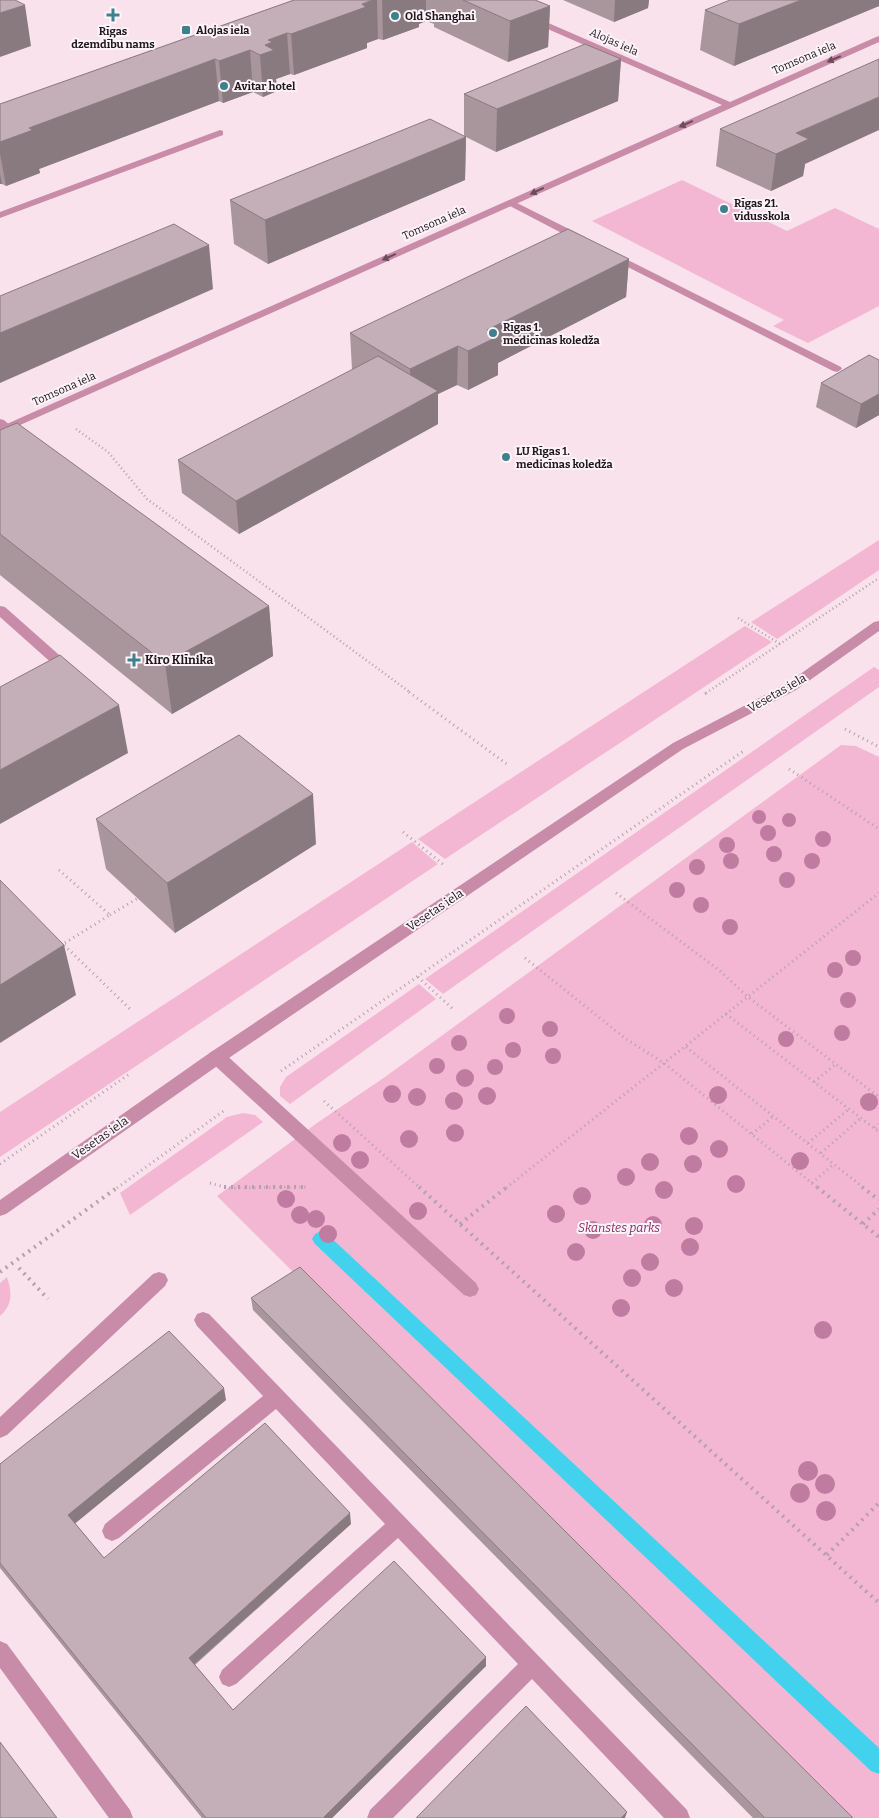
<svg xmlns="http://www.w3.org/2000/svg" width="879" height="1818" viewBox="0 0 879 1818" font-family="Bitter,serif">
	<rect width="100%" height="100%" fill="#f9e2ec"/>
	<!-- green -->
	<path fill="#f4b7d3" d="M682 180 787 231 835 208 879 229V306L808 343 773 326 784 320 592 221Z
		M879 540V570L777 639 751 622Z
		M745 626 772 642 445 859 418 839Z
		M874 667 879 670V687L443 994 425 979Z
		M841 745 856 746 879 757V1818H840L217 1196 317 1123 385 1077Z
		M412 842 438 864 0 1157V1112Z
		M419 984 436 999 290 1104 280 1096V1087L286 1077Z
		M243 1113 255 1115 263 1122 130 1215 120 1193 227 1117Z
		M7 1277C12 1292 13 1305 0 1316V1283Z"/>
	<g fill="none" stroke-linecap="round" stroke-linejoin="round">
		<!-- stream -->
		<path fill="#43d2ed" fill-rule="evenodd" d="M321 1231 327 1234 879 1748V1774L871 1771 315 1244 312 1239 315 1234Z"/>
		<!-- path-far2 -->
		<path stroke="#b3a1a9" stroke-width="2.5" stroke-dasharray="1 3" stroke-linecap="butt" d="M76 429 108 452 147 499 411 693
			M738 618 780 644
			M706 693 879 578"/>
		<!-- path-far1 -->
		<path stroke="#b3a1a9" stroke-width="3" stroke-dasharray="1 4" stroke-linecap="butt" d="M409 692 508 765
			M705 694 708 692
			M845 729 879 747
			M789 769 879 829
			M403 832 444 865
			M59 870 110 915 63 944 130 1009
			M616 893 719 970 748 997 879 1097
			M110 915 138 898
			M525 958 626 1039 664 1063 818 1188
			M418 977 453 1009
			M726 1014 879 1132
			M686 1047 864 1188
			M281 1071 745 750
			M814 1082 836 1064
			M324 1101 420 1188
			M875 1128 879 1124
			M752 1134 774 1116
			M808 1143 849 1109
			M821 1153 861 1118
			M0 1164 128 1075
			M210 1183 228 1188 306 1187
			M812 1183 834 1164
			M117 1188 225 1110
			M506 1188 879 893"/>
		<!-- path -->
		<path stroke="#b3a1a9" stroke-width="4" stroke-dasharray="2 5" stroke-linecap="butt" d="M224 1187H306
			M419 1187 879 1603
			M817 1187 879 1237
			M862 1187 879 1200
			M460 1224 507 1187
			M863 1224 879 1209
			M19 1268 48 1299
			M0 1272 118 1187
			M827 1555 879 1503"/>
		<!-- lane -->
		<path fill="#c88ca8" fill-rule="evenodd" d="M220 130 223 131V135L0 218V212Z
			M511 200 585 237 586 239 581 242 577 241 508 205 506 203Z
			M610 251 841 367 842 369 837 372 833 371 606 256 605 254Z
			M0 419 4 420 13 428 11 430 7 431 0 428Z
			M0 606 5 607 75 669 77 672 75 675H65L0 617Z
			M217 1051 223 1052 476 1283 479 1289 476 1295 470 1297 464 1295 211 1062 209 1057 211 1052Z
			M159 1272 165 1274 168 1280 165 1286 7 1435 0 1438V1417L153 1274Z
			M203 1312 209 1314 687 1810 690 1818H664L532 1679 393 1818H367L370 1810 518 1664 398 1538 236 1684 229 1687 222 1684 219 1677 222 1670 385 1524 276 1409 119 1538 112 1541 105 1538 102 1531 105 1524 263 1396 197 1326 194 1320 197 1314Z
			M0 1641 7 1644 130 1810 133 1818H109L0 1668Z"/>
		<!-- street -->
		<path fill="#c88ca8" fill-rule="evenodd" d="M530 15 730 102 876 37 879 36V42L0 434V427L722 105 527 20 526 18Z
			M879 621V631L796 690 683 749 223 1062 6 1214 0 1216V1200L211 1052 673 743 786 684 874 622Z"/>
	</g>
	<!-- trees -->
	<g fill="#c07ba1">
		<circle cx="759" cy="817" r="7"/>
		<circle cx="789" cy="820" r="7"/>
		<circle cx="768" cy="833" r="8"/>
		<circle cx="823" cy="839" r="8"/>
		<circle cx="727" cy="845" r="8"/>
		<circle cx="774" cy="854" r="8"/>
		<circle cx="731" cy="861" r="8"/>
		<circle cx="812" cy="861" r="8"/>
		<circle cx="697" cy="867" r="8"/>
		<circle cx="787" cy="880" r="8"/>
		<circle cx="677" cy="890" r="8"/>
		<circle cx="701" cy="905" r="8"/>
		<circle cx="730" cy="927" r="8"/>
		<circle cx="853" cy="958" r="8"/>
		<circle cx="835" cy="970" r="8"/>
		<circle cx="848" cy="1000" r="8"/>
		<circle cx="507" cy="1016" r="8"/>
		<circle cx="550" cy="1029" r="8"/>
		<circle cx="842" cy="1033" r="8"/>
		<circle cx="786" cy="1039" r="8"/>
		<circle cx="459" cy="1043" r="8"/>
		<circle cx="513" cy="1050" r="8"/>
		<circle cx="553" cy="1056" r="8"/>
		<circle cx="437" cy="1066" r="8"/>
		<circle cx="495" cy="1067" r="8"/>
		<circle cx="465" cy="1078" r="9"/>
		<circle cx="392" cy="1094" r="9"/>
		<circle cx="718" cy="1095" r="9"/>
		<circle cx="487" cy="1096" r="9"/>
		<circle cx="417" cy="1097" r="9"/>
		<circle cx="454" cy="1101" r="9"/>
		<circle cx="869" cy="1102" r="9"/>
		<circle cx="455" cy="1133" r="9"/>
		<circle cx="689" cy="1136" r="9"/>
		<circle cx="409" cy="1139" r="9"/>
		<circle cx="342" cy="1143" r="9"/>
		<circle cx="719" cy="1149" r="9"/>
		<circle cx="360" cy="1160" r="9"/>
		<circle cx="800" cy="1161" r="9"/>
		<circle cx="650" cy="1162" r="9"/>
		<circle cx="693" cy="1164" r="9"/>
		<circle cx="626" cy="1177" r="9"/>
		<circle cx="736" cy="1184" r="9"/>
		<circle cx="664" cy="1190" r="9"/>
		<circle cx="582" cy="1196" r="9"/>
		<circle cx="286" cy="1199" r="9"/>
		<circle cx="418" cy="1211" r="9"/>
		<circle cx="556" cy="1214" r="9"/>
		<circle cx="300" cy="1215" r="9"/>
		<circle cx="316" cy="1219" r="9"/>
		<circle cx="653" cy="1225" r="9"/>
		<circle cx="694" cy="1226" r="9"/>
		<circle cx="593" cy="1230" r="9"/>
		<circle cx="328" cy="1234" r="9"/>
		<circle cx="690" cy="1247" r="9"/>
		<circle cx="576" cy="1252" r="9"/>
		<circle cx="650" cy="1262" r="9"/>
		<circle cx="632" cy="1278" r="9"/>
		<circle cx="674" cy="1288" r="9"/>
		<circle cx="621" cy="1308" r="9"/>
		<circle cx="823" cy="1330" r="9"/>
		<circle cx="808" cy="1471" r="10"/>
		<circle cx="825" cy="1484" r="10"/>
		<circle cx="800" cy="1493" r="10"/>
		<circle cx="826" cy="1511" r="10"/>
	</g>
	<!-- wall -->
	<path fill="#a9969d" d="M294 0H535L550 6 548 47 508 62 434 27V24L426 21 419 24V27L383 40 378 39 367 43V48L294 75 290 74 276 79 277 91 263 97 253 92 223 103 219 101 39 169 40 173 6 186 2 184H0V104Z
		M563 0H649L648 8 614 22Z
		M879 0V6L734 66 700 50 705 10Z
		M621 59 618 101 496 152 466 137 465 180 268 264 234 244 230 200 464 136V94Z
		M720 129 805 164 803 176 771 191 716 166Z
		M629 259 626 297 498 363V375L468 390 457 385 438 394V424L239 534 182 493 178 460 352 370 350 333Z
		M879 360V415L856 428 816 407 821 383Z
		M0 430 269 606 273 656 172 714 0 575Z
		M96 819 316 844 175 933 106 869Z
		M251 1298 853 1818H753L253 1310Z
		M226 1400 75 1523 104 1558 351 1524 195 1665 233 1710 486 1657V1666L332 1818H202L0 1568V1464Z"/>
	<!-- shaded-wall -->
	<path fill="#897a80" d="M373 0H377L378 39 367 43V48L294 75 291 34Z
		M382 0H426V21L419 24V27L383 40Z
		M615 0H649L648 8 614 22Z
		M801 0H879V6L734 66 739 24Z
		M25 5 31 46 0 57V13Z
		M550 6 548 47 508 62 510 21Z
		M287 33 290 74 276 79 277 91 263 97 260 55 268 40Z
		M250 50 253 92 223 103 219 61Z
		M215 59 219 101 39 169 40 173 6 186 0 154V142L29 128Z
		M621 59 618 101 496 152 497 109Z
		M879 97V130L805 164 803 176 771 191 776 154 796 133Z
		M466 137 465 180 268 264 265 220Z
		M0 174 2 184H0Z
		M209 245 213 289 0 383V333Z
		M629 259 626 297 498 363V375L468 390V351L487 330Z
		M458 346 457 385 438 394V424L239 534 236 501 411 406 410 369Z
		M879 394V415L856 428 861 404Z
		M269 606 273 656 172 714 165 663Z
		M119 705 128 753 0 824V770Z
		M313 794 316 844 175 933 167 883Z
		M64 945 76 995 0 1043V985Z
		M224 1388 226 1400 72 1526 68 1515Z
		M350 1513 351 1524 191 1667 189 1658Z
		M486 1657V1666L332 1818H324V1817Z
		M627 1812 625 1818H621Z"/>
	<!-- building -->
	<path fill="#c4aeb7" stroke="#897a80" d="M0 0H15L25 5 0 13Z
		M294 0H373L362 4 366 7 291 34 287 33 268 40 273 42 265 45 274 50 260 55 250 50 219 61 215 59 29 128 33 130 0 142V104Z
		M463 0H535L550 6 510 21Z
		M730 0H801L739 24 705 10Z
		M585 44 621 59 497 109 464 94Z
		M879 59V97L796 133 809 139 776 154 720 129Z
		M430 119 466 137 265 220 230 200Z
		M174 224 209 245 0 333V296Z
		M568 229 629 259 487 330 499 336 468 351 458 346 410 369 350 333Z
		M869 355 879 360V394L861 404 821 383Z
		M378 356 438 391 236 501 178 460Z
		M17 423 269 606 165 663 0 534V430Z
		M60 655 119 705 0 770V687Z
		M239 735 313 794 167 883 96 819Z
		M0 880 64 945 0 985Z
		M300 1267 853 1818H765L251 1298Z
		M169 1331 224 1388 68 1515 104 1558 265 1423 350 1513 189 1658 233 1710 394 1561 486 1657 324 1817 325 1818H206L0 1563V1464Z
		M526 1706 627 1812 621 1818H416Z
		M0 1742 57 1818H0Z"/>
	<!-- one-way arrows -->
	<defs><path id="oneway-solid" d="M-6-.8H1V-3.2L6.5 0L1 3.2V.8H-6Z" transform="scale(1.25)"/></defs>
	<g fill="#6b4c5a">
		<use href="#oneway-solid" transform="translate(834 59) rotate(157)"/>
		<use href="#oneway-solid" transform="translate(686 124) rotate(156)"/>
		<use href="#oneway-solid" transform="translate(537 191) rotate(155)"/>
		<use href="#oneway-solid" transform="translate(389 257) rotate(156)"/>
	</g>
	<!-- markers -->
	<g fill="#3d818f" stroke="#fdf3f8" stroke-width="2">
		<path d="M110.5 7.5h5v5h5v5h-5v5h-5v-5h-5v-5h5z"/>
		<circle cx="395" cy="16" r="5"/>
		<rect x="181" y="25" width="10" height="10" rx="2.5"/>
		<circle cx="224" cy="86" r="5"/>
		<circle cx="724" cy="209" r="5"/>
		<circle cx="493" cy="333" r="5"/>
		<circle cx="506" cy="457" r="5"/>
		<path d="M131.5 652.5h5v5h5v5h-5v5h-5v-5h-5v-5h5z"/>
	</g>
	<g text-anchor="middle" dominant-baseline="central" stroke-width="4" stroke-linejoin="round" paint-order="stroke">
		<!-- far-poi labels -->
		<g font-size="11" font-weight="bold" fill="#1f171b" stroke="#fdf3f8" text-anchor="start">
			<text x="405" y="16">Old Shanghai</text>
			<text x="196" y="30">Alojas iela</text>
			<text x="113" y="31" text-anchor="middle">Rīgas<tspan x="113" dy="13">dzemdību nams</tspan></text>
			<text x="234" y="86">Avitar hotel</text>
			<text x="734" y="203">Rīgas 21.<tspan x="734" dy="13">vidusskola</tspan></text>
			<text x="503" y="327">Rīgas 1.<tspan x="503" dy="13">medicīnas koledža</tspan></text>
			<text x="516" y="451">LU Rīgas 1.<tspan x="516" dy="13">medicīnas koledža</tspan></text>
		</g>
		<!-- far-street labels -->
		<g font-size="11" fill="#1f171b" stroke="#fdf3f8">
			<text transform="translate(614 42) rotate(24)">Alojas iela</text>
			<text transform="translate(804 58) rotate(-23)">Tomsona iela</text>
			<text transform="translate(434 223) rotate(-24)">Tomsona iela</text>
			<text transform="translate(64 389) rotate(-24)">Tomsona iela</text>
		</g>
		<!-- poi labels -->
		<g font-size="12" font-weight="bold" fill="#1f171b" stroke="#fdf3f8" text-anchor="start">
			<text x="145" y="660">Kiro Klīnika</text>
		</g>
		<!-- street labels -->
		<g font-size="12" fill="#1f171b" stroke="#fdf3f8">
			<text transform="translate(777 693) rotate(-30)">Vesetas iela</text>
			<text transform="translate(435 910) rotate(-34)">Vesetas iela</text>
			<text transform="translate(100 1138) rotate(-35)">Vesetas iela</text>
		</g>
		<!-- park labels -->
		<g font-size="12" font-style="italic" fill="#912764" stroke="#fdf3f8">
			<text x="619" y="1228">Skanstes parks</text>
		</g>
	</g>
</svg>
